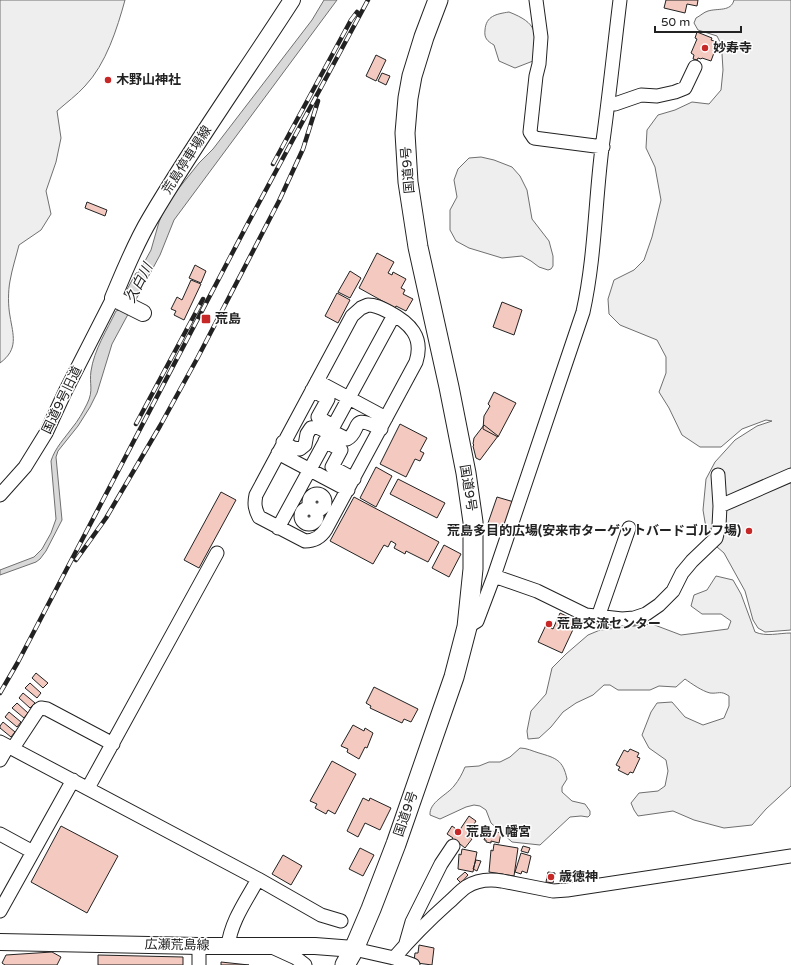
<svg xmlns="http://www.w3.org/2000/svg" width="791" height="965" viewBox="0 0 791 965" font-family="'Varela Round','Noto Sans JP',sans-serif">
	<rect width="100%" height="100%" fill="#fff"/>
	<!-- green -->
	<path fill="#eee" stroke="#6f6f6f" d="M0 0H125C117 29 106 64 85 86 77 95 66 103 57 111L61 138 56 162 46 191 51 214 41 230 19 245C16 257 12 269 10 281 8 291 8 306 10 316 13 335 19 349 0 363Z
		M734 0H791V630L765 632 758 628 753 620 745 591 724 553 709 540 705 522 703 510 706 479 715 462 735 440 757 426 772 421 766 420 742 429 721 447H700L682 435 669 408 659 392 666 373V357L657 340 620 325 609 314 608 299 614 280 634 270 644 260 652 237 661 200 655 167 646 148 647 130 658 115 675 110 692 102 709 104 721 90 723 70 722 54 720 42 717 36 698 30 694 23 696 18C700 16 704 12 708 11 718 8 731 12 734 0Z
		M509 12C537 23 538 32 533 61L515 68 499 61 494 45C487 41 484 38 485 30 486 16 496 14 509 12Z
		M481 157 494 160 512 167 520 176 527 190 532 219 549 241 553 256V266L551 269 548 270 539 267 531 261 522 256 502 258 469 248 456 241 450 230V210L457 197 454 180 458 169 469 158Z
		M716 576 733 580 741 594 755 632C766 637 779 633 791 633V786L766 809 752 825 724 828 694 820 673 811 638 816 634 810 631 803 639 793 658 791 665 786 668 771 666 760 649 748 642 735 651 712 657 703 672 702 685 717 703 725 724 718 729 706V696C720 690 719 694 710 693 702 691 692 684 685 679L676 687 659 686 650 690H618L610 685H604L593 695 576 703 563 712 551 727 539 738 528 739 527 731 531 711 546 694 552 668 566 654 588 635 600 630 652 624 681 635 728 629 731 621 721 614H702L691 606 694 595 707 590Z
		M520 748C527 748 532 751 539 753 556 758 563 760 567 779L562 787V792L572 801 585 804 590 811V815L588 817 581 816 570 817 540 845 512 842 491 823 486 810 480 806 474 805 466 807 440 819 430 815C429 802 447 795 454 786 459 780 462 774 465 767L479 766 489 762H500L510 757Z"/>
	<!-- water -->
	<path fill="#d9d9d9" stroke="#6f6f6f" d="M324 0H337L174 220 160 255 112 344 97 393 90 407 78 426 58 451 56 457 62 520 46 551 40 559 36 562 0 575V570L34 557 42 549 51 533 56 519 51 461C55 448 64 439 72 428 78 421 83 412 87 404 94 390 89 384 91 371 94 350 107 330 116 311L119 310 125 293 136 273 139 272 151 250 159 222 167 203 199 163 213 149 312 20Z"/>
	<!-- building -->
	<path fill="#f3c9c0" stroke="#222" d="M666 0H698L697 6 687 4 685 13 664 8Z
		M697 32 712 38 711 40 718 42 711 61 702 58 701 59 698 58 697 60 693 59 694 55 691 53 697 39 695 38Z
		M376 55 386 60 376 81 366 76Z
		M382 73 390 76 386 85 378 81Z
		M87 202 107 210 105 216 85 208Z
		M377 253 394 262 388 273 392 275 393 272 406 279 401 288 405 290 403 294 413 299 406 311 396 306 395 308 359 288Z
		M195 265 206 271 201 283 189 278Z
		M350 271 361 278 350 298 338 292Z
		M191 280 201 284 184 320 174 315 176 311 171 309 177 297 182 300Z
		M337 293 350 300 338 323 325 316Z
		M502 302 522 310 514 335 493 327Z
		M494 392 516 403 498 437 483 429 484 416 490 406 488 404Z
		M400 424 427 438 420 451 424 453 420 461 415 459 406 477 380 464Z
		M484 425 498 436 480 460 476 458 473 446 474 445 473 444 474 438Z
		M376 467 392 476 376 507 360 498Z
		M398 479 445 503 437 518 390 494Z
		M221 492 236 500 199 568 184 560Z
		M354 497 439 542 428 562 406 551 405 554 394 548 396 544 391 541 388 547 384 545 373 564 330 541Z
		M497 497 514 502 505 528 488 523Z
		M444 545 461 554 449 577 432 568Z
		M560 613 577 621 562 653 538 642 546 625 553 629Z
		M36 673 48 683 43 688 32 678Z
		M30 683 41 693 37 698 25 688Z
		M374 687 418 709 411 722 404 719 402 723 370 708 371 706 366 703Z
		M23 693 35 703 30 708 19 698Z
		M17 703 28 713 24 718 12 708Z
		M9 712 21 722 17 727 5 717Z
		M3 722 15 732 11 737 0 728V726Z
		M353 725 364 731 365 728 373 733 367 748 365 747 359 759 347 752 348 749 341 746Z
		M630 749 639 753 637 757 640 758 633 773 630 772 628 775 618 770 620 767 616 765 624 750 628 752Z
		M332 761 356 774 335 814 328 810 326 814 315 808 317 804 310 801Z
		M363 798 369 801 370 798 391 808 380 830 365 823 358 837 347 831Z
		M469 816 476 821 467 835 472 839 465 848 460 844 458 847 450 842 453 838 447 834 452 826 459 831Z
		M61 826 118 856 87 913 31 882Z
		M487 830 501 833 499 843 491 841V843L486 842V840H484Z
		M494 844 518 848 514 876 489 872 491 850 493 851Z
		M523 846 530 848 528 853 521 851Z
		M360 848 374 855 363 876 349 869Z
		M462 849 477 852 473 872 458 869 459 854 461 855Z
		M521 853 531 856 527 873 522 871 521 874 515 872Z
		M283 855 302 866 291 885 272 874Z
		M476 860 481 861 477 871 473 869Z
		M465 872 468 875 461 883 457 879Z
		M548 872 555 873 553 883 546 882Z
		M419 945 434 948 432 965 417 963 414 961 415 953H418Z
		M52 952 61 957 57 965H5L2 963 6 955Z
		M98 955 183 957V965H98Z
		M221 962 249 965H221Z"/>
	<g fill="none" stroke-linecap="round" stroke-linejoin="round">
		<defs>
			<path id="minor" d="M536 0 541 37 539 64 536 76 530 132 534 138 603 147
				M609 103 615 104 641 95 657 96 675 92 685 88 695 67
				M368 305C376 305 381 308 389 312 410 323 424 337 416 362L326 529C321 537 315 541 305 541L259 517C255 509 254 504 256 495L352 316 361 308Z
				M317 381 386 418
				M312 390 328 399 318 417 333 426
				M331 431 347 439C362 431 349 412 381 429
				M325 441 341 450 332 467 354 479
				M283 442 293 448 300 449 305 445 307 434 311 428 317 427 330 433
				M278 453 348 490
				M309 502a8 8 0 1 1 16 0a8 8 0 1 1-16 0Z
				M0 495 25 467 46 433 65 392 113 298
				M720 506 791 475
				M301 516a8 8 0 1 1 16 0a8 8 0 1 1-16 0Z
				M278 528 394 315
				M494 576 537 591 586 615 622 619 634 618 646 614 659 605 673 591 682 573 692 561 716 538 719 526 720 506 718 475
				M598 617 629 528
				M467 627 477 621 494 576 583 312C595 258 595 203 602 148 609 99 614 49 620 0
				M0 742 258 879C246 901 231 921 228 946
				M13 748 38 710 41 708 47 709 113 744
				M0 760 8 746
				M88 788 217 553
				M0 834 33 852
				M258 879 321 915 341 921
				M0 911 73 780
				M406 943 412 922 441 864 453 846
				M199 946V965
				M272 947 296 958 305 965
				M354 949 394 958 413 965
				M394 958C411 938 429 920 448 903 454 898 460 891 466 887 477 880 490 879 502 881L553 891 567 890 791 856"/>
			<path id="major" d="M143 313 113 298C124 272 135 244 150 219 194 144 245 73 292 0
				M0 942 199 946H315L354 949"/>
			<path id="highway" d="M345 965 354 949 371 909 396 844 454 677 467 627 473 569V522L466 473 449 387 418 247 408 182 405 133 408 98 412 76 424 37 438 0"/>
		</defs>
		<!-- minor casing -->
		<use href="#minor" stroke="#222" stroke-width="15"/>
		<!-- major casing -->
		<use href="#major" stroke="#222" stroke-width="18"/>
		<!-- highway casing -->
		<use href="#highway" stroke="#222" stroke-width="21"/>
		<!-- minor -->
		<use href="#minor" stroke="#fff" stroke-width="13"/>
		<!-- major -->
		<use href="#major" stroke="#fff" stroke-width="16"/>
		<!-- highway -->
		<use href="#highway" stroke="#fff" stroke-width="19"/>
		<defs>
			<path id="rail" d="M273 164 351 20 357 12
				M136 424 203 299
				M76 560 106 518 160 426 198 357 279 201 303 149 318 101
				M0 693 18 662 247 225 368 0"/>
		</defs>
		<!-- rail casing -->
		<use href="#rail" stroke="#222" stroke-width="4.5"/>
		<!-- rail -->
		<use href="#rail" stroke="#fff" stroke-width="3" stroke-dasharray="9" stroke-linecap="butt"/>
	</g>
	<!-- markers -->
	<g fill="#c62828" stroke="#fff" stroke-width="1.5">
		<circle cx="705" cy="48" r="4"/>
		<circle cx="108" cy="80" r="4"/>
		<rect x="201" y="314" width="10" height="10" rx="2"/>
		<circle cx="749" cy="531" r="4"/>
		<circle cx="549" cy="624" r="4"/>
		<circle cx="458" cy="832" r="4"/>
		<circle cx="551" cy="877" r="4"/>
	</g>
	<g text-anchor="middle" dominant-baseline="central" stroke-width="3" stroke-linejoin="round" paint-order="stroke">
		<!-- poi labels -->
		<g font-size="13" font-weight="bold" fill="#222" stroke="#fff" text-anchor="start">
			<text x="713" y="48">妙寿寺</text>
			<text x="116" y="80">木野山神社</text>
			<text x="215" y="319">荒島</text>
			<text x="741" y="531" text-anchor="end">荒島多目的広場(安来市ターゲットバードゴルフ場)</text>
			<text x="557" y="624">荒島交流センター</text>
			<text x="466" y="832">荒島八幡宮</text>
			<text x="559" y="877">歳徳神</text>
		</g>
		<!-- street labels -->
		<g font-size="13" fill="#222" stroke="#fff">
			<text transform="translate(187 160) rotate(-57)">荒島停車場線</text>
			<text transform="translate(408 170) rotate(-95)">国道9号</text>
			<text transform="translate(62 400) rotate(-64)">国道9号旧道</text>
			<text transform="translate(468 488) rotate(81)">国道9号</text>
			<text transform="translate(406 814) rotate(-71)">国道9号</text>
			<text transform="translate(177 945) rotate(1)">広瀬荒島線</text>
		</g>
		<!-- water labels -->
		<g font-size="14" font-style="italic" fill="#222" stroke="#fff">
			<text transform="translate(139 283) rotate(-63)">久白川</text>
		</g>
	</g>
	<!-- scale -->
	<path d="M655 26v6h86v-6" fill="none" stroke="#222222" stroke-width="2"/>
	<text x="661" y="26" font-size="12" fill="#222222" stroke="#ffffff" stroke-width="3" paint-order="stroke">50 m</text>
</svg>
